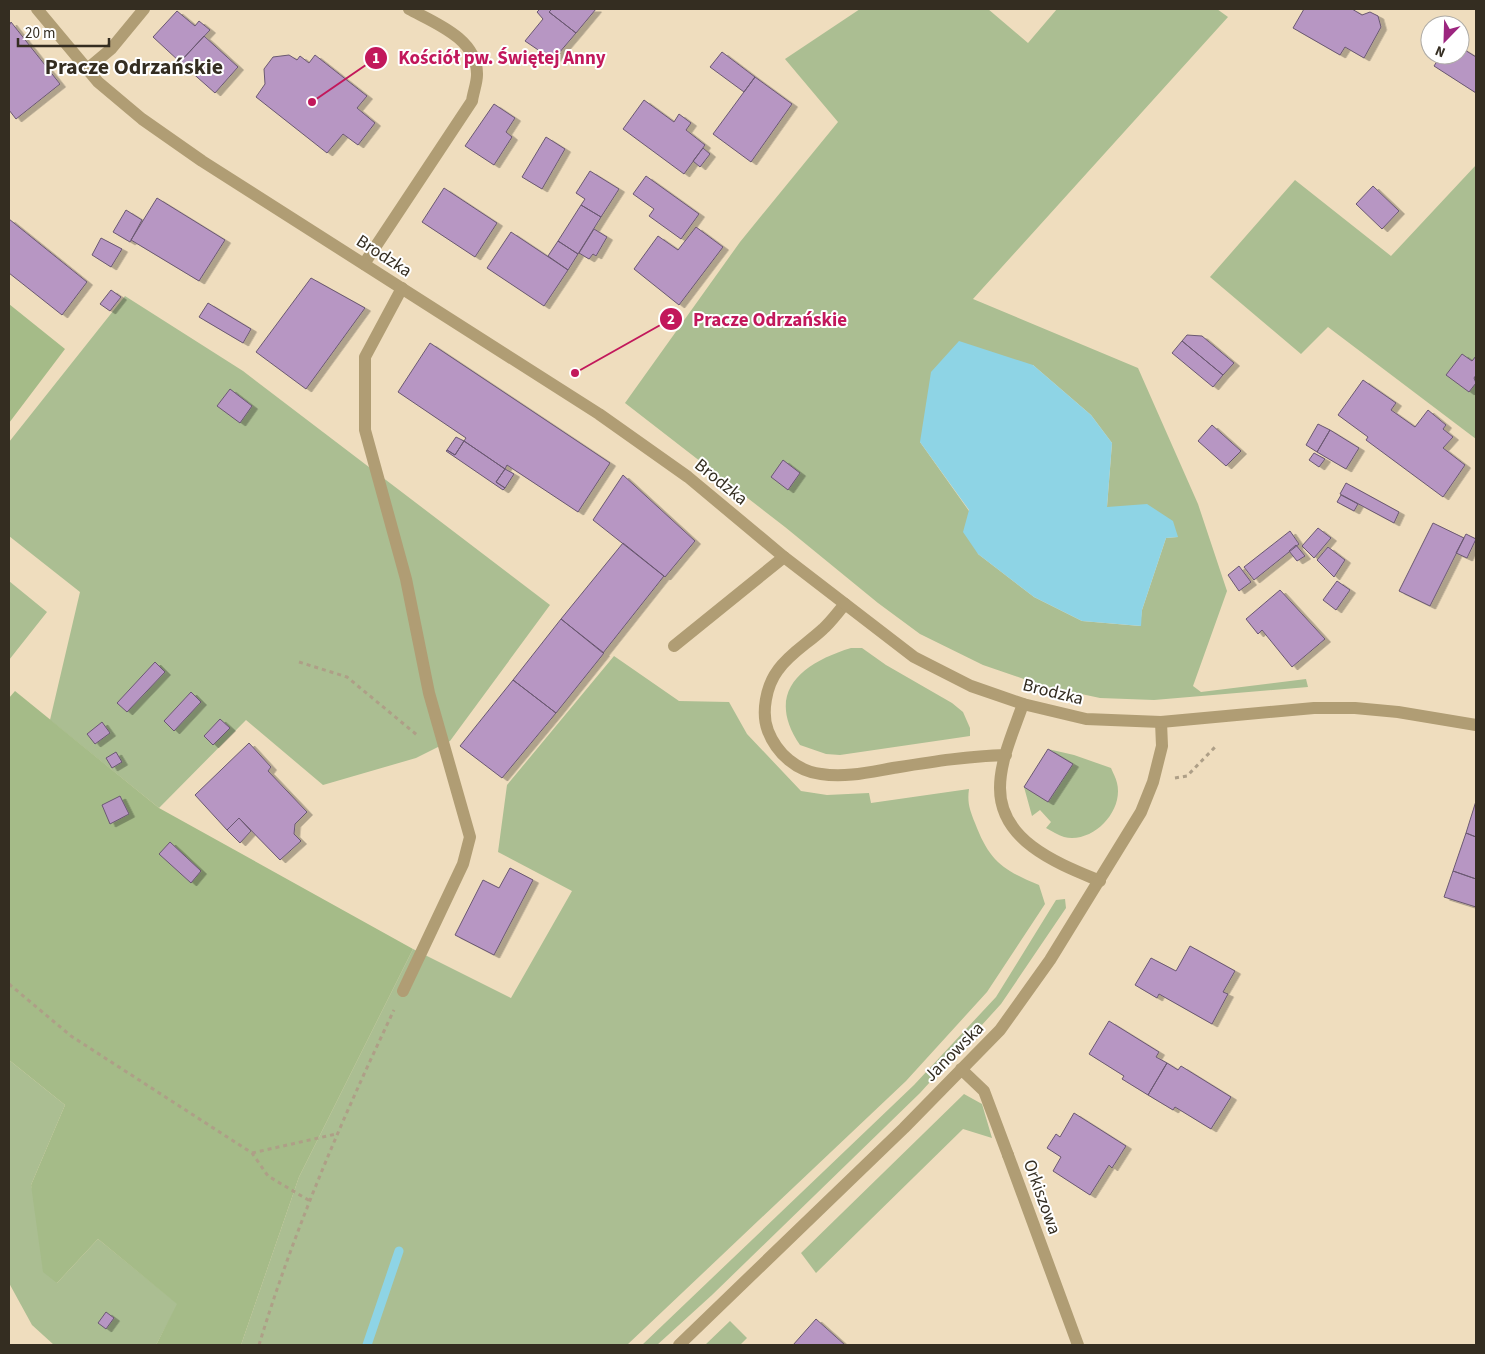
<svg xmlns="http://www.w3.org/2000/svg" width="1485" height="1354" viewBox="0 0 1485 1354" font-family="'Source Sans 3',sans-serif">
	<defs>
		<filter id="shadow"><feDropShadow dx="5.5" dy="3" stdDeviation="0" flood-color="#0004"/></filter>
	</defs>
	<rect width="100%" height="100%" fill="#efddbe"/>
	<!-- green -->
	<path fill="#abbe92" fill-rule="evenodd" d="M860 9H988L1028 43 1057 9H1217L1228 17 973 299 1138 368 1198 504 1227 591 1193 686 1201 692 1306 679 1308 687 1154 700 1100 698 1044 686 983 665 920 634 878 603 785 527 625 403 740 242 838 122 785 59ZM1033 365 1091 415 1112 443 1107 507 1178 537 1166 538 1142 610 1140 626 1082 621 1034 597 978 554 969 511 920 442Z
		M1476 165V439L1328 327 1301 354 1210 277 1295 180 1391 256Z
		M125 296 243 371 550 605 450 741 416 758 323 785 246 720 159 808 50 720 80 592 9 536V442Z
		M9 581 47 612 9 660Z
		M851 648H862L886 665 952 703 963 712 970 728V736L840 755 826 754 800 745C764 692 802 663 851 648Z
		M614 656 679 701 729 702 747 734 801 791 827 795 869 793 871 803 969 789C967 803 970 810 975 823 989 860 1002 870 1039 885L1045 904 987 992 906 1081 627 1345H241L299 1177 413 949 511 998 572 891 498 852 507 785Z
		M1048 749 1074 755 1111 768C1113 773 1116 778 1117 783 1124 811 1093 844 1064 837 1058 835 1052 831 1046 828L1051 822 1040 810 1032 816 1024 787 1048 802 1072 764Z
		M1065 899 1066 908 1001 1004 920 1093 712 1295 657 1345H642L914 1085 954 1042 996 997 1056 900Z
		M9 1060 65 1105 31 1185 57 1283 98 1239 178 1304 156 1345H54L32 1325 9 1283Z
		M964 1094 982 1104 992 1138 963 1129 816 1273 801 1253Z
		M730 1321 747 1338 740 1345H705Z"/>
	<!-- forest -->
	<path fill="#a5bb88" d="M9 304 65 349 9 423Z
		M15 691 159 808 413 949 299 1177 241 1345H156L177 1304 98 1239 57 1283 43 1272 31 1185 65 1105 9 1060V698Z"/>
	<!-- water -->
	<path fill="#8ed4e5" d="M959 341 1033 365 1091 415 1112 443 1107 507 1147 504 1173 521 1178 537 1166 538 1142 610 1141 626 1082 621 1034 597 978 554 963 532 969 510 920 442 931 372Z"/>
	<g fill="none" stroke-linecap="round" stroke-linejoin="round">
		<!-- stream -->
		<path stroke="#8ed4e5" stroke-width="9" d="M367 1345 399 1251"/>
	</g>
	<!-- building -->
	<path fill="#b796c3" stroke="#6a5871" filter="url(#shadow)" d="M540 9H552L549 12 576 33 553 60 525 41 543 19 537 12Z
		M552 9H596L576 33 549 12Z
		M1304 9H1352L1362 15 1370 12 1378 16 1381 27 1364 58 1345 47 1340 55 1293 28Z
		M177 11 195 26 199 21 210 30 180 62 153 37Z
		M11 22 60 84 16 119 9 110V26Z
		M204 36 238 67 215 93 180 62Z
		M1460 47 1476 57V93L1434 66 1441 55H1460Z
		M722 52 755 77 744 92 710 67Z
		M289 55 297 60 300 56 309 63 315 55 367 96 357 108 375 123 358 145 343 134 327 153 256 97 265 84 264 69 273 57Z
		M755 77 792 104 751 162 713 134Z
		M644 100 674 122 679 114 691 123 686 130 705 145 684 174 623 129Z
		M494 104 515 118 506 132 512 137 494 165 465 146Z
		M546 137 565 149 542 189 522 177Z
		M703 148 710 154 700 167 693 161Z
		M590 171 619 189 601 217 581 205 585 199 576 193Z
		M646 176 699 214 681 239 649 216 654 209 633 194Z
		M1373 186 1399 211 1382 229 1356 204Z
		M444 188 497 223 475 257 422 222Z
		M157 198 225 240 199 281 131 240Z
		M581 205 601 217 578 254 558 241Z
		M126 210 142 220 130 242 113 232Z
		M9 219 87 282 62 315 9 273Z
		M696 227 723 247 679 305 634 269 658 236 678 250Z
		M594 229 607 237 596 256 593 254 589 259 579 253Z
		M511 232 568 270 544 306 487 268Z
		M101 238 122 249 111 267 92 255Z
		M558 241 578 254 568 270 548 256Z
		M311 278 365 308 306 389 256 352Z
		M111 290 121 297 110 311 100 304Z
		M208 303 251 329 243 343 199 317Z
		M1187 335 1202 336 1234 363 1223 375 1182 341Z
		M1182 341 1223 375 1213 387 1172 353Z
		M430 343 610 463 578 512 516 471 507 465 505 469 464 441 466 438 398 392Z
		M1462 354 1472 361 1476 356V375L1474 378 1476 383 1469 392 1446 375Z
		M1363 380 1396 403 1391 410 1415 427 1428 410 1446 425 1443 429 1453 437 1443 448 1465 465 1443 497 1366 440 1368 437 1338 415Z
		M230 389 252 406 240 423 217 406Z
		M1318 424 1330 430 1317 452 1306 445Z
		M1212 425 1241 451 1226 466 1198 441Z
		M1330 430 1359 448 1346 469 1317 452Z
		M456 437 464 441 455 455 447 450Z
		M464 441 505 469 496 482 505 488 503 490 446 451 447 450 455 455Z
		M1314 453 1325 459 1319 467 1309 460Z
		M783 460 800 473 788 490 771 477Z
		M505 469 514 474 505 488 496 482Z
		M623 475 695 541 665 577 593 520Z
		M1346 483 1399 512 1394 523 1340 494Z
		M1341 495 1358 504 1354 511 1337 502Z
		M1433 523 1464 538 1430 606 1399 591Z
		M1318 528 1331 538 1314 558 1302 546Z
		M1290 531 1299 544 1254 580 1244 567Z
		M1466 534 1476 539 1467 558 1456 553Z
		M623 543 664 576 603 653 561 619Z
		M1296 545 1305 556 1297 561 1289 551Z
		M1328 547 1345 560 1334 577 1317 560Z
		M1239 566 1251 582 1239 591 1228 575Z
		M1337 581 1350 590 1336 610 1323 600Z
		M1280 590 1325 639 1292 667 1262 630 1258 634 1246 619Z
		M561 619 604 653 556 713 513 680Z
		M155 662 165 672 127 712 117 703Z
		M513 680 556 713 502 778 460 746Z
		M191 692 201 702 174 731 164 721Z
		M220 719 230 728 213 745 204 736Z
		M102 722 110 733 95 744 87 734Z
		M249 743 271 767 268 771 307 812 295 824 294 834 301 841 280 860 239 818 227 830 195 795Z
		M1048 749 1073 764 1048 802 1024 787Z
		M116 752 122 762 112 768 106 758Z
		M120 796 129 814 110 824 102 805Z
		M1476 801V837L1466 833Z
		M239 818 251 831 240 843 227 830Z
		M1466 833 1476 837V879L1453 871Z
		M170 842 201 871 191 883 159 854Z
		M510 868 533 880 494 955 455 935 483 880 499 888Z
		M1453 871 1476 879V907L1444 897Z
		M1190 946 1235 971 1223 992 1228 994 1212 1024 1159 994 1157 998 1135 985 1151 958 1176 971Z
		M1109 1021 1159 1052 1156 1057 1167 1063 1148 1095 1122 1079 1124 1076 1089 1054Z
		M1167 1063 1178 1070 1181 1066 1231 1097 1211 1129 1175 1107 1173 1110 1148 1095Z
		M1074 1113 1126 1146 1112 1168 1109 1165 1090 1195 1053 1171 1061 1157 1047 1148 1056 1134 1060 1137Z
		M106 1312 114 1318 106 1329 98 1323Z
		M816 1319 845 1345H793Z"/>
	<g fill="none" stroke-linecap="round" stroke-linejoin="round">
		<!-- path -->
		<path stroke="#ae9f87" stroke-width="3" stroke-dasharray="4 4" stroke-linecap="butt" d="M299 662 347 677 417 735
			M1175 778 1187 776 1217 745
			M9 984 71 1036 252 1153 268 1176 310 1201
			M252 1153 336 1134
			M259 1345C294 1230 342 1119 394 1010"/>
		<!-- service -->
		<path stroke="#b09d74" stroke-width="12" d="M86 70 111 49 144 9
			M364 264 472 101C473 93 477 83 477 75 478 39 435 23 409 9
			M402 288 365 357V430L406 579 429 693 470 837 463 864 403 991
			M845 604C838 612 831 622 823 629 807 644 790 653 778 670 766 686 761 713 768 731 777 754 797 771 821 774 845 778 870 772 893 768 931 762 968 756 1006 755
			M674 646 784 557
			M1023 704C1014 730 1000 760 1000 788 1000 842 1059 864 1100 881
			M1008 1155 1078 1345"/>
		<!-- minor -->
		<path stroke="#b09d74" stroke-width="12" d="M961 1069 984 1091 1008 1155
			M679 1345 904 1128 1000 1030 1050 960 1141 812 1153 782 1162 746 1161 722"/>
		<!-- tertiary -->
		<path stroke="#b09d74" stroke-width="12" d="M37 9 98 82 142 119 202 161 599 414 688 477 784 557 914 657 971 686 1023 704 1086 719 1161 722 1314 708H1355L1398 712 1476 725"/>
	</g>
	<g text-anchor="middle" dominant-baseline="central" stroke-width="4" stroke-linejoin="round" paint-order="stroke">
		<!-- street labels -->
		<g font-size="18" fill="#342d21" stroke="#fff">
			<text transform="translate(384 256) rotate(33)">Brodzka</text>
			<text transform="translate(721 482) rotate(39)">Brodzka</text>
			<text transform="translate(1053 692) rotate(14)">Brodzka</text>
			<text transform="translate(954 1052) rotate(-45)">Janowska</text>
			<text transform="translate(1042 1197) rotate(70)">Orkiszowa</text>
		</g>
		<!-- district labels -->
		<g font-size="22" font-weight="bold" fill="#342d21" stroke="#fff">
			<text x="134" y="67">Pracze Odrzańskie</text>
		</g>
	</g>
	<!-- callouts -->
	<path fill="none" stroke="#c2185b" stroke-width="2" d="M312 102L376 58M575 373L671 319"/>
	<g fill="#c2185b" stroke="#fff" stroke-width="2">
		<circle cx="312" cy="102" r="5"/>
		<circle cx="575" cy="373" r="5"/>
		<circle cx="376" cy="58" r="12"/>
		<circle cx="671" cy="319" r="12"/>
	</g>
	<g font-size="15" text-anchor="middle" font-weight="bold" fill="#fff">
		<text x="376" y="63">1</text>
		<text x="671" y="324">2</text>
	</g>
	<g font-size="19" text-anchor="middle" font-weight="bold" fill="#c2185b" stroke="#fff" stroke-width="4" stroke-linejoin="round" paint-order="stroke">
		<text x="502" y="64">Kościół pw. Świętej Anny</text>
		<text x="770" y="326">Pracze Odrzańskie</text>
	</g>
	<!-- border -->
	<rect width="1485" height="1354" fill="none" stroke="#342d21" stroke-width="20"/>
	<!-- north arrow -->
	<g transform="translate(1445 40) rotate(203)"><circle r="24" fill="#ffffff" stroke="#aeaba6"/>
	<path d="M0-4L9 19L0 12L-9 19Z" fill="#9c257f"/>
	<text y="-8" font-size="14" font-weight="bold" text-anchor="middle" fill="#342d21">N</text>
	</g>
	<!-- scale -->
	<path d="M18 38v8h91v-8" fill="none" stroke="#342d21" stroke-width="2.5"/>
	<text x="25" y="38" font-size="15" fill="#342d21" stroke="#ffffff" stroke-width="4" paint-order="stroke">20 m</text>
</svg>
